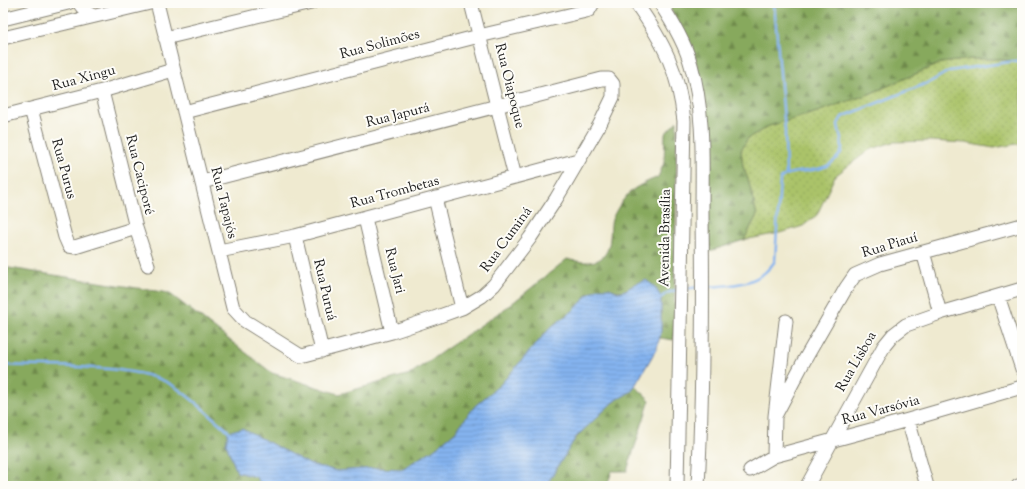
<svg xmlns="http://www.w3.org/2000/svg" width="1025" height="489" viewBox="0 0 1025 489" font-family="'Sorts Mill Goudy',serif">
	<defs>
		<pattern id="grass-dots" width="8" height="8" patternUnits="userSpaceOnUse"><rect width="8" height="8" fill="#aac369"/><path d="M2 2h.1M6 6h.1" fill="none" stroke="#92a75a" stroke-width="1.8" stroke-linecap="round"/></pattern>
		<pattern id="forest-firs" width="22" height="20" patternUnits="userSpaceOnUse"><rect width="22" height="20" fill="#87a95d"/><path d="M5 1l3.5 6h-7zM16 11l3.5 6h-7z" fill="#6e894c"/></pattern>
		<pattern id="water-rules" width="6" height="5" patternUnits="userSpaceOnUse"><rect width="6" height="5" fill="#84b3ef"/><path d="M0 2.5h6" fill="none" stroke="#7199cc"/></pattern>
	</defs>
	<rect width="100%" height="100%" fill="#fdfcf7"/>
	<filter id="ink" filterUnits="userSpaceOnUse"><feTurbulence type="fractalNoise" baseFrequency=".025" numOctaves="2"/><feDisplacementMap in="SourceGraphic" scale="8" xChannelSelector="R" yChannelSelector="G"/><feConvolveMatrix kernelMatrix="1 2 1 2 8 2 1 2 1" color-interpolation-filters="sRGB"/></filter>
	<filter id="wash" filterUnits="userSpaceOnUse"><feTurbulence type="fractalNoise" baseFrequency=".012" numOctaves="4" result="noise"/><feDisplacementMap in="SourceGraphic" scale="16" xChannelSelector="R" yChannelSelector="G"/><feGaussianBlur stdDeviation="0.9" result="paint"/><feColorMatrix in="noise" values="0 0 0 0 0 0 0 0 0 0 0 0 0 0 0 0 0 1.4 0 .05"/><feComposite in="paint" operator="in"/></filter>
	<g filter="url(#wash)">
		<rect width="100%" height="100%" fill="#efead0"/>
		<!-- grass -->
		<path fill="url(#grass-dots)" stroke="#637042" d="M971 59H997L1022 62V143L994 148 965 143 931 141 893 142 869 150 835 176 817 215 803 226 784 232 744 240 757 215 748 179 743 167 741 150 748 138 769 126 814 113 869 94 941 63Z"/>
		<!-- forest -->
		<path fill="url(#forest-firs)" stroke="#52623c" d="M667 3H1022V62L997 59H971L941 63 869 94 814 113 769 126 748 138 741 150 743 167 748 179 757 215 744 240 707 252V115L693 48Z
			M677 121 674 340 660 338 661 332V297L635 284C625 291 620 293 609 288L551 327 501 384 475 406 455 432 433 450 402 469 376 468 337 471 309 464 242 428 226 444 237 472 256 477 263 486H23L3 483V267L169 293 272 373 339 394 410 374 510 305 567 259C588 264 608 266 610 238 611 231 610 223 613 217 618 206 628 191 639 186 645 182 652 180 658 177L664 163 665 134Z
			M635 386 650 400 627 471H612L607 486H546C562 454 584 424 613 402 620 397 629 394 635 386Z"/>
		<!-- water -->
		<path fill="url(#water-rules)" stroke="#506886" d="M646 280 655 287 661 297V332L657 348 632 391 613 402 576 437 546 486H263L256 477 237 472 226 444 228 432 242 428 309 464 337 471 376 468 402 469 433 450 455 432 475 406 501 384 551 327 574 310 589 294 599 288H609L618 292 626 290 635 284Z"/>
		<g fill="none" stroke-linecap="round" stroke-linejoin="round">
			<!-- stream -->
			<path stroke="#84b3ef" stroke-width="2.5" d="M774 3 785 131 786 175
				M706 287C733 285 759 286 775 261L780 179C793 166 819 177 836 159 839 156 842 152 842 148 842 141 839 131 838 124L842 117 930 82 949 71 1022 60
				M684 289 699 287
				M659 299 667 293 677 290
				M3 365C46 367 136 363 172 385 193 398 211 417 231 433"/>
		</g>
	</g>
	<g filter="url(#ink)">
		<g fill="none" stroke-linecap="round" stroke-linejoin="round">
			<defs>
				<path id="minor" d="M79 3 86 12 93 16
					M157 3 233 308 245 321 301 356 392 332 434 318 462 308 482 296 494 285 530 238 556 199 600 124 613 97V84L609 79H602L202 182
					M471 3 515 177
					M636 3C664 43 679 72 684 121L677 486
					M660 3C673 23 685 43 691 65 705 113 702 164 702 213 703 304 703 395 698 486
					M3 19 68 3
					M3 38 150 3
					M165 38 311 3
					M102 91 136 228 148 265
					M31 109 65 237 69 246 75 247 136 228
					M184 112 479 36 586 11 589 10 593 3
					M3 116 102 91 173 70
					M435 198 462 308
					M365 218 392 332
					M295 236 322 351
					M219 251 295 236 578 160
					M923 252 940 313
					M998 296 1022 369
					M775 416 804 361 846 288 855 275 880 264 1022 225
					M908 420 927 486
					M774 456 775 416 786 321
					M750 470 774 456 908 420 1022 387
					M807 486 884 346 893 335 906 325 940 313 1022 289
					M1018 486 1022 485"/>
			</defs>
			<!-- minor casing -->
			<use href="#minor" stroke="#868376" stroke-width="15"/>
			<!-- minor -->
			<use href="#minor" stroke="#fff" stroke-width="13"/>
		</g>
	</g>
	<g text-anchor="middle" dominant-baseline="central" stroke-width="4" stroke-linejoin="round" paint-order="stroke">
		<!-- street labels -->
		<g font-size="14" fill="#1c1c1c" stroke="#fdfcf7">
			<text transform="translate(380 45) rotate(-15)">Rua Solimões</text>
			<text transform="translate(84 79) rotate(-15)">Rua Xingu</text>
			<text transform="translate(509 86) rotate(76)">Rua Oiapoque</text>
			<text transform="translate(398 116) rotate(-14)">Rua Japurá</text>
			<text transform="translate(63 169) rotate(75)">Rua Purus</text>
			<text transform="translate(139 175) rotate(76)">Rua Caciporé</text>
			<text transform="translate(395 193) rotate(-15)">Rua Trombetas</text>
			<text transform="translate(223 203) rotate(76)">Rua Tapajós</text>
			<text transform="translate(666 238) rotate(-89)">Avenida Brasília</text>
			<text transform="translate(507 240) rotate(-54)">Rua Cuminá</text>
			<text transform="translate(890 246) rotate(-17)">Rua Piauí</text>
			<text transform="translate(394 271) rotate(76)">Rua Jari</text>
			<text transform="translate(324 290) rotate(77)">Rua Puruá</text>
			<text transform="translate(857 362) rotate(-60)">Rua Lisboa</text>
			<text transform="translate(881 411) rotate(-15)">Rua Varsóvia</text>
		</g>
	</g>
	<!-- margin -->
	<rect width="1025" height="489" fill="none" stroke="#fdfcf7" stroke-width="16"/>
</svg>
